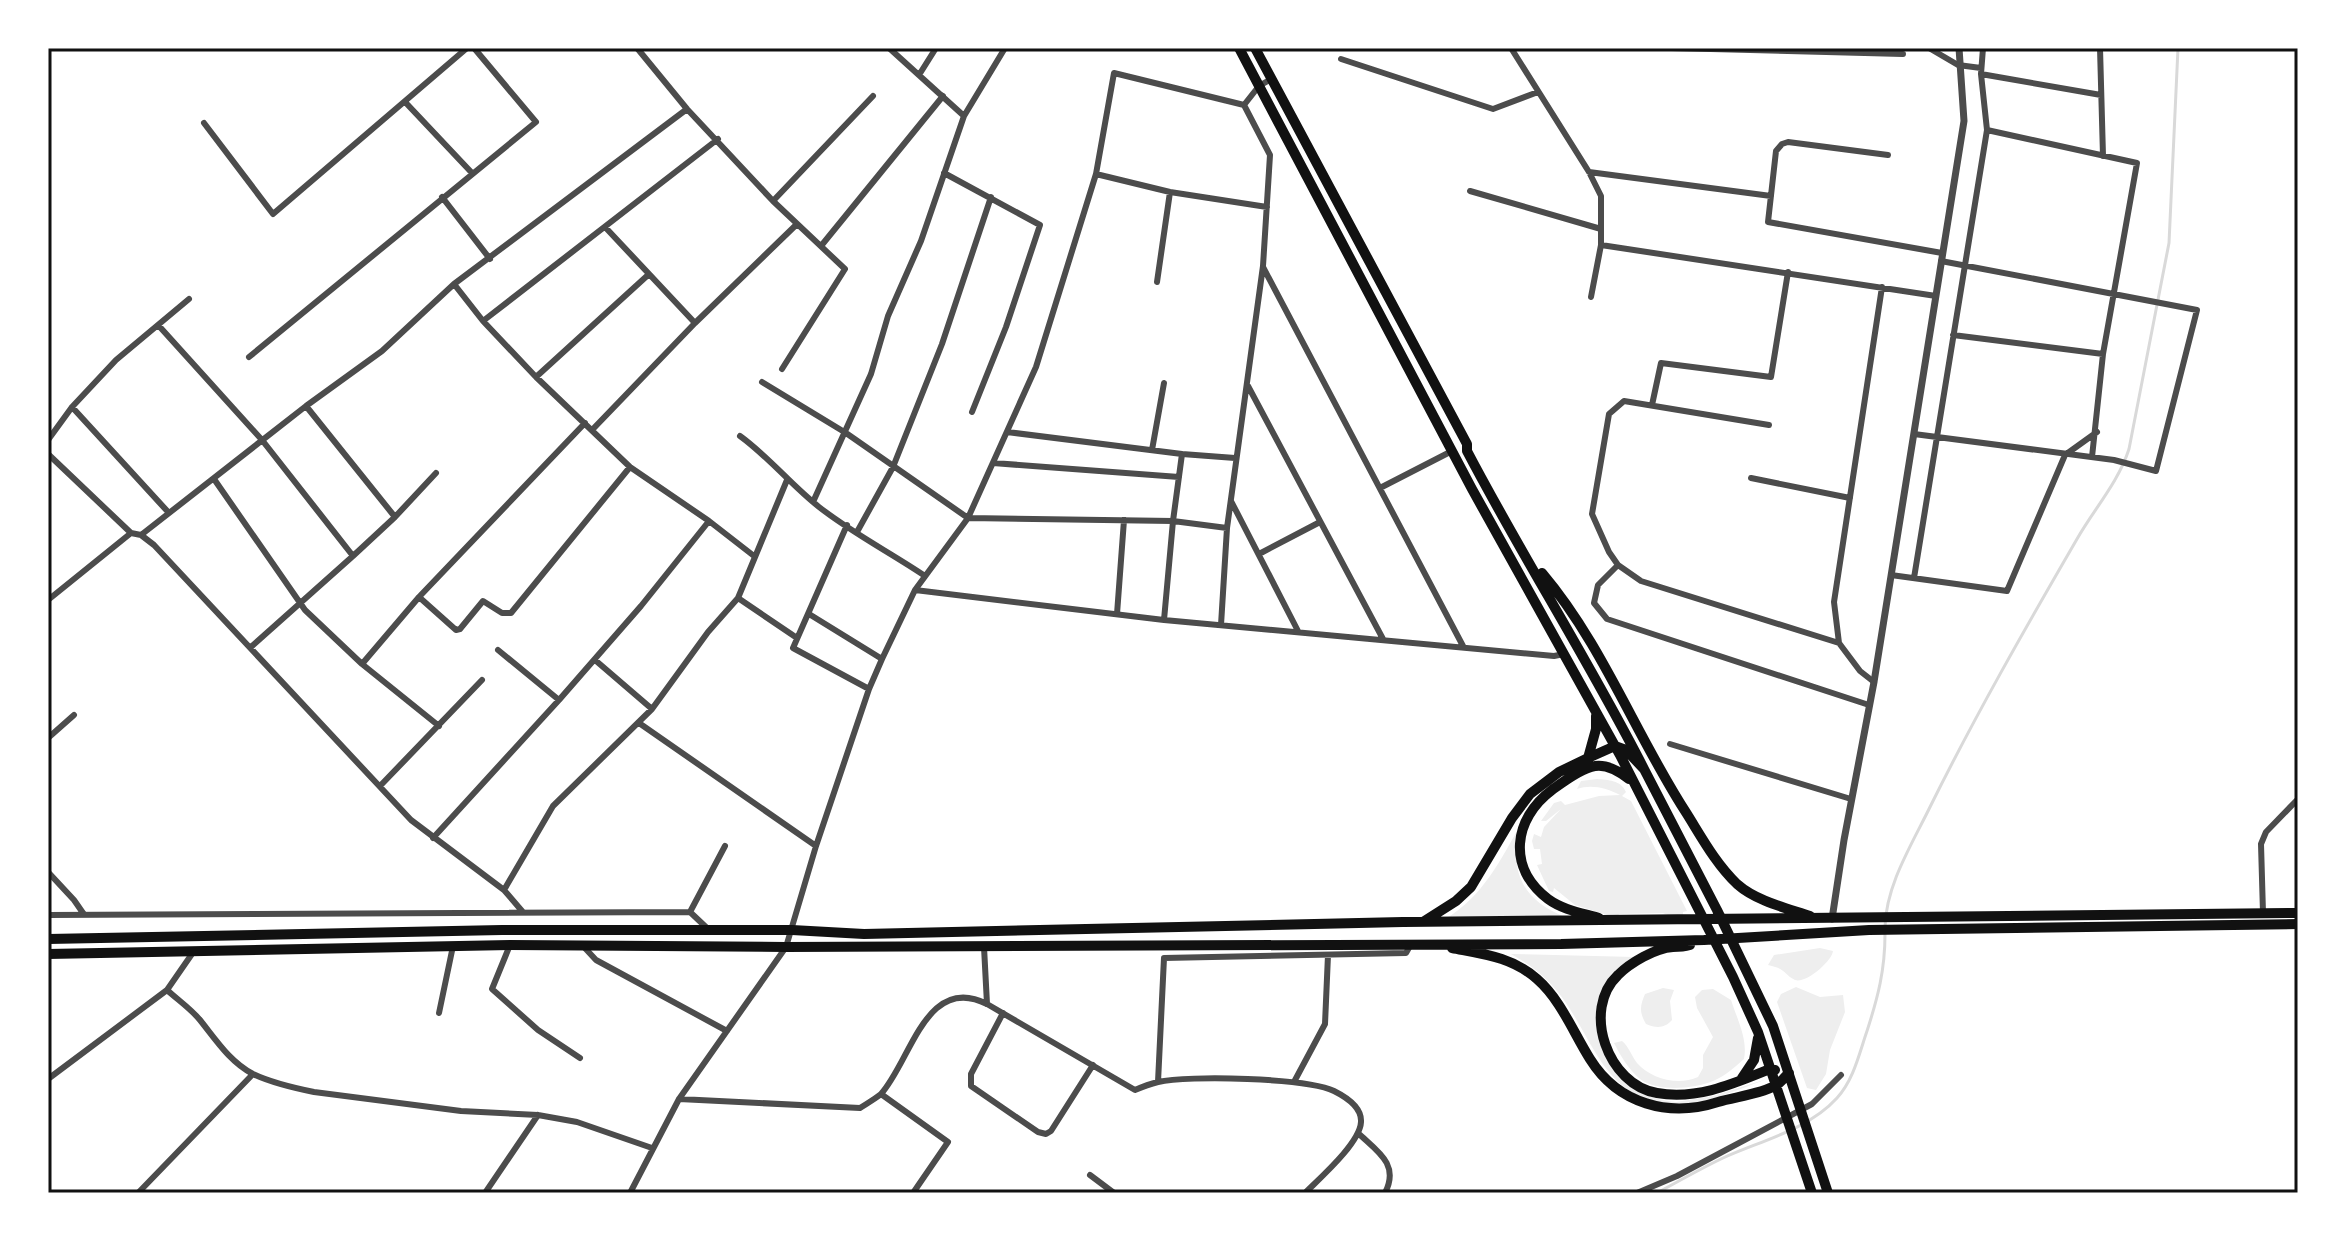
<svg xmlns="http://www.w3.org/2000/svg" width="2346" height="1241" viewBox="0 0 2346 1241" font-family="'Source Sans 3',sans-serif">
	<rect width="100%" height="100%" fill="#fff"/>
	<!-- green -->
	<path fill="#eee" d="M1597 779C1608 780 1621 780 1626 792L1622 796 1631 801 1687 911 1683 912V916L1672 917 1663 913 1619 914 1617 918 1575 905 1554 888 1553 892 1549 891 1537 865 1542 864 1540 849H1534L1532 841 1534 834 1541 837 1544 827 1561 809 1546 821H1541L1554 803 1561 801 1565 805 1599 796 1620 795C1607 788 1591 784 1577 789L1581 781Z
		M1522 822C1508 867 1519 899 1565 917L1445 919C1483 897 1501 859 1522 822Z
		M1820 948 1833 951C1832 961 1806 984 1795 980 1783 974 1787 969 1768 965L1774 955Z
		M1511 954 1635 957 1612 973 1603 987 1608 1062 1620 1077 1643 1094 1661 1100 1676 1102 1713 1096 1767 1079C1739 1089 1707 1104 1678 1104 1610 1104 1597 1049 1566 1003 1551 981 1533 966 1511 954Z
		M1796 987 1820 997 1843 995 1845 1012 1830 1050 1826 1074 1816 1090 1807 1088 1777 1002 1781 994Z
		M1663 988 1674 990 1670 1001 1672 1020C1664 1029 1656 1028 1646 1024 1639 1012 1640 1006 1645 994Z
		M1713 989 1731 1000C1737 1019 1748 1039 1744 1059 1734 1068 1725 1076 1713 1081 1694 1089 1656 1092 1640 1079 1629 1070 1620 1055 1614 1043L1622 1041C1629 1047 1631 1055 1637 1063 1651 1079 1678 1086 1698 1077L1703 1068V1055L1713 1037 1697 1008 1695 997 1702 990Z"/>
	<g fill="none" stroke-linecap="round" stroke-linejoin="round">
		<!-- stream -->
		<path stroke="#d9d9d9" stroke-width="3" d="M1885 927C1886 885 1912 844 1930 807 1975 716 2026 627 2077 539 2094 509 2118 483 2129 449L2169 243 2178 48
			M1657 1193C1679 1181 1700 1169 1723 1158 1760 1141 1808 1130 1837 1098 1854 1079 1859 1054 1867 1031 1878 997 1885 970 1885 934"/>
		<!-- minor -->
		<path stroke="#4c4c4c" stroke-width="6" d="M637 48 687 109 773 201 845 269 782 369
			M889 48 964 116
			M1511 48 1589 172 1601 196V245L1591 297
			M1671 48 1903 54
			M1929 48 1958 65 1981 68
			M2100 48 2103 156
			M1341 59 1493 109 1538 92
			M1981 74 2101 95
			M919 75 936 48
			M406 103 472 173
			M1244 105 1259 86 1271 79
			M204 123 273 214 467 48
			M1987 130 2137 163 2103 354 2092 457
			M1888 155 1788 142 1782 144 1776 151 1768 222 1942 253
			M1589 172 1771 196
			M944 173 1040 225 1006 327 972 412
			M1096 174 1170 192 1267 207
			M1470 191 1601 229
			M442 197 490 259
			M773 201 873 96
			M605 227 695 323
			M1601 245 1936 296
			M821 246 943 96
			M1263 267 1463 646
			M1157 282 1170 192
			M454 284 483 321 536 377 630 467 709 521 754 556
			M483 321 718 139
			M159 326 262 440 353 556 395 517 436 473
			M1953 335 2103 354
			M249 357 536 122 474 48
			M536 377 648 275
			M762 382 846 433 968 518 1173 521 1182 454
			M1248 386 1383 639
			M1652 405 1661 363 1771 377 1788 272
			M306 406 395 517
			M72 407 169 513
			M1769 425 1624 401 1609 414 1592 514 1609 552 1618 565 1641 581 1839 643 1860 671 1874 682
			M592 430 695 323 796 225
			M1007 432 1182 454 1235 458
			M1914 434 2114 460 2156 471 2197 310 1941 261
			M740 436C769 457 791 485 819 507 852 533 891 553 925 576
			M48 440 72 407 116 360 189 299
			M1152 450 1164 383
			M48 454 131 533 141 535 154 545 411 820 504 890 522 911
			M993 463 1179 477
			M1751 478 1850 498
			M214 479 305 610 362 664 439 726
			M1380 488 1452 451
			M1231 501 1298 631
			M813 502 871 374 888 316 921 241 964 116 1005 48
			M847 525 793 648 869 689
			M857 532 893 467 942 344 991 197
			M141 535 306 406 382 351 454 284 687 109
			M1259 554 1320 522
			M1618 565 1598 585 1594 603 1607 619 1869 705
			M1891 575 2007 591 2065 455 2097 432
			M1914 578 1987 130 1981 74 1983 48
			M915 590 1164 620 1554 656 1564 654
			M419 597 456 630 460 629 483 601 502 613H511L630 467
			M738 598 797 638
			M48 600 131 533
			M809 614 882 659
			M1117 614 1124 520
			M1164 620 1173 521 1227 528
			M1221 625 1227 528 1263 266 1270 155 1244 105
			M1839 643 1834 602 1882 287
			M251 647 353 556
			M595 660 652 709
			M362 664 419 597 585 423
			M559 700 641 606 709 521
			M639 723 816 846
			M48 738 74 715
			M1670 744 1851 799
			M380 786 482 680
			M433 838 559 700 498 650
			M48 872 74 900 83 913
			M504 890 553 806 652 709 708 632 738 598 787 480
			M690 912 725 846
			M2263 913 2261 844 2266 832 2298 799
			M48 915 690 912 708 929
			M510 945 492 989 538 1030 580 1058
			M583 946 596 960 727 1031
			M984 947 987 1004
			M167 990C178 1000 191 1009 200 1020 216 1040 230 1062 253 1074 272 1083 294 1088 314 1092L461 1111 538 1115 577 1122 652 1148
			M439 1013 453 946
			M1003 1013 971 1074V1086L1038 1132 1046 1134 1051 1131 1093 1065
			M48 1079 167 990 194 951
			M1158 1082 1164 958 1406 953 1410 946
			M1294 1082 1325 1024 1328 955
			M881 1094 948 1142 913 1193
			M679 1099 860 1108C866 1104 875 1099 881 1094 911 1061 926 973 987 1004L1135 1090C1142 1087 1150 1084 1158 1082 1188 1075 1308 1078 1334 1091 1346 1097 1362 1107 1361 1122 1360 1143 1320 1178 1305 1193
			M1358 1133C1377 1151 1400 1164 1385 1193
			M1090 1175 1114 1193
			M138 1193 253 1074
			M485 1193 538 1115
			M630 1193 679 1099 786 947 816 846 869 689 882 659 915 590 968 518 1036 367 1096 174 1114 73 1244 105
			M1637 1193 1677 1176 1812 1104 1841 1075"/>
		<!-- tertiary -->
		<path stroke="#4c4c4c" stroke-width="7" d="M1832 919 1844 840 1874 682 1964 121 1959 48"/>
		<!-- trunk -->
		<path stroke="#111" stroke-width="10" d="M1239 48 1472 489 1620 755 1733 977 1758 1032 1812 1193
			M1255 48 1467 444V451C1523 558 1589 661 1644 769
			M1542 573C1603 645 1636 736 1687 814 1702 838 1716 864 1737 884 1756 901 1786 908 1810 916
			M1588 758 1596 729V716
			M1599 918C1582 913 1563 910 1548 899 1507 868 1513 819 1552 790 1563 782 1581 768 1595 766 1607 764 1620 772 1629 779
			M1423 922 1456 901 1471 887 1512 818 1530 794 1559 772 1588 758 1615 746 1626 750 1644 769 1717 910 1773 1026 1828 1193
			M48 939 502 930H792L864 934 1403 922 2298 913
			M1690 945C1683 947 1680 947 1673 947 1655 948 1630 963 1618 975 1581 1010 1608 1085 1657 1093 1697 1100 1733 1084 1770 1069L1775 1070
			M1452 948C1483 954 1512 957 1537 979 1561 1000 1573 1032 1590 1059 1618 1104 1669 1118 1718 1102 1734 1097 1762 1094 1776 1085 1781 1083 1785 1076 1789 1073
			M48 954 510 945 786 947 1561 944 1704 940 1869 930 2298 924
			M1742 1078 1754 1060 1758 1038"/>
	</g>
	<!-- border -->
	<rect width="2346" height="1241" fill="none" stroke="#ffffff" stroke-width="100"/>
	<rect x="50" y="50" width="2246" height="1141" fill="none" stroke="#111" stroke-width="3"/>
</svg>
